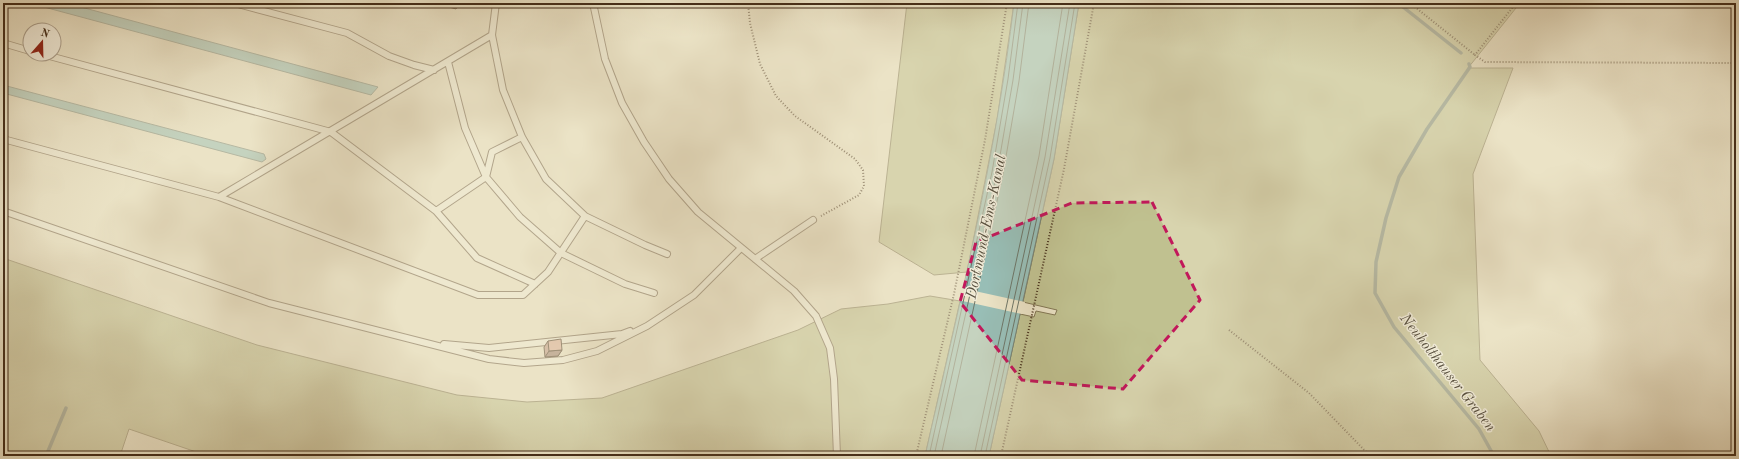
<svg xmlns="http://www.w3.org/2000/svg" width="1739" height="459" viewBox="0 0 1739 459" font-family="'Old Standard TT',serif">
	<rect width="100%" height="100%" fill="#ebe3c6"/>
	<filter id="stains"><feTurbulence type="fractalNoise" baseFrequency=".005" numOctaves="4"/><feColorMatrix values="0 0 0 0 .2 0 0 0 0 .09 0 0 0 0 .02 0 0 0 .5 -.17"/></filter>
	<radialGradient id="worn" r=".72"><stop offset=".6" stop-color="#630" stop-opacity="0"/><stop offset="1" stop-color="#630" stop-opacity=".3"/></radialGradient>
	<!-- green -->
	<path fill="#c0c190" stroke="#827754" d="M907 3H1014L997 120 967 272 934 275 879 242Z
		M1079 3H1520L1468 68H1513L1473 174 1480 360 1539 431 1551 456H989L1020 314 1034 317 1036 311 1055 315 1057 310 1023 302 1054 159Z
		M3 258 257 345 457 395 527 402 602 398 798 330 841 309 888 304 930 296 960 301 925 456H208L129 429 120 456H3Z"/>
	<!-- water -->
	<path fill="#98beb6" stroke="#768477" d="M29 3H66L378 87 371 95Z
		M1014 3H1079L1054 159 989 456H925C959 306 996 156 1014 3Z
		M3 85 264 154 266 159 262 162 3 93Z"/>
	<!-- pier -->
	<path fill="#ebe3c6" d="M961 288 1025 302 1022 314 958 300Z"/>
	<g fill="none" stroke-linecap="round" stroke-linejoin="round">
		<!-- shore -->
		<path stroke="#6e7668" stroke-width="1" d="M929 456 992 172 1008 79 1018 3
			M934 456 997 173 1013 80 1023 3
			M941 456 1003 174 1019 81 1029 3
			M974 456 1039 156 1063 3
			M980 456 1045 157 1070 3
			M985 456 1050 158 1075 3"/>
		<!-- stream -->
		<path stroke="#768477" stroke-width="3.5" d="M1398 3 1461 53
			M1469 64 1470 67 1427 129 1399 177 1386 218 1376 262 1375 293 1394 327 1479 429 1494 456
			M46 456 66 408"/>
		<defs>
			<path id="service" d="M234 3 347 33 389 56 414 65 434 70
				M496 3 492 35 503 90 522 137 546 179 585 216 645 245 667 254
				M593 3 605 59 622 103 644 142 669 179 698 212 794 291 816 316 830 348 834 379 837 456
				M3 43 30 51
				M42 54 331 132 436 211 477 258 535 284
				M448 62 465 128 486 177 520 217 561 253 625 284 654 293
				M3 139 219 197 492 35
				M219 197 478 295H523L548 272 585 216
				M3 211 269 303 489 359 524 363 563 360 597 351 647 326 694 295 741 248
				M436 211 486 177 492 152 522 137
				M755 259 813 220
				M444 344 489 348 622 334 630 331"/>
		</defs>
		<!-- service casing -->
		<use href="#service" stroke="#6e5a44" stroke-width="8"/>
		<!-- path -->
		<path stroke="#442d19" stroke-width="2" stroke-dasharray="1 2" stroke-linecap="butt" d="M748 3 750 23 760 64 776 96 795 116 855 159 863 170 864 186 859 195 821 216
			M1410 3 1475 55
			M1516 3 1475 55 1485 62 1736 63
			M1229 330 1309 393 1370 456
			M916 456 954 294 985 140 1007 3
			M1001 456 1064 169 1094 3"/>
		<!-- service -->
		<use href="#service" stroke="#f2edda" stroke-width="6"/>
	</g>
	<!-- wall -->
	<path fill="#bd9381" stroke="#442d19" d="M548 341 562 350 558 356 545 357 544 347Z"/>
	<!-- shaded-wall -->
	<path fill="#9a7869" stroke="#442d19" d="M435 3H460L456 9Z
		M562 350 558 356 545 357 549 351Z"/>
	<!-- building -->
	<path fill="#dcab96" stroke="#442d19" d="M561 339 562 350 549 351 548 341Z"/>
	<!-- marked area -->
	<path d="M0 0H1739V459H0ZM1152 202 1200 300 1123 389 1022 380 960 302 976 242 1072 203Z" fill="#ebe3c6" fill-opacity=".55" fill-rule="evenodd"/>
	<path fill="none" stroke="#c2185b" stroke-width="3" stroke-dasharray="8 5" stroke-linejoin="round" d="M1152 202 1200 300 1123 389 1022 380 960 302 976 242 1072 203Z"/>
	<g text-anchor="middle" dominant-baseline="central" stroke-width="3" stroke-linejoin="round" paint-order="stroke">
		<!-- water labels -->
		<g font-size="15" font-style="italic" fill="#595140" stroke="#f2edda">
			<text transform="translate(987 227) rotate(-78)">Dortmund-Ems-Kanal</text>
			<text transform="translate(1447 373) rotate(52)">Neuholthauser Graben</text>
		</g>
	</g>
	<!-- margin -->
	<rect width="1739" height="459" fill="none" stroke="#ebe3c6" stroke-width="16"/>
	<rect x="4" y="4" width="1731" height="451" fill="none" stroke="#442d19" stroke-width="2"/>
	<rect x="8" y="8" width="1723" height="443" fill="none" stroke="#442d19"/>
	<!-- north arrow -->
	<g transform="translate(42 42) rotate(20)"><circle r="19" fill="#f2edda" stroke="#aca08d"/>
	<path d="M0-3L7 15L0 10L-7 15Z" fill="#8f2418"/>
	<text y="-6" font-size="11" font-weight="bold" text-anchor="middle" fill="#442d19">N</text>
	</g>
	<rect width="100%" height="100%" filter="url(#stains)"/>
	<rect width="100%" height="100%" fill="url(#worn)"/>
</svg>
